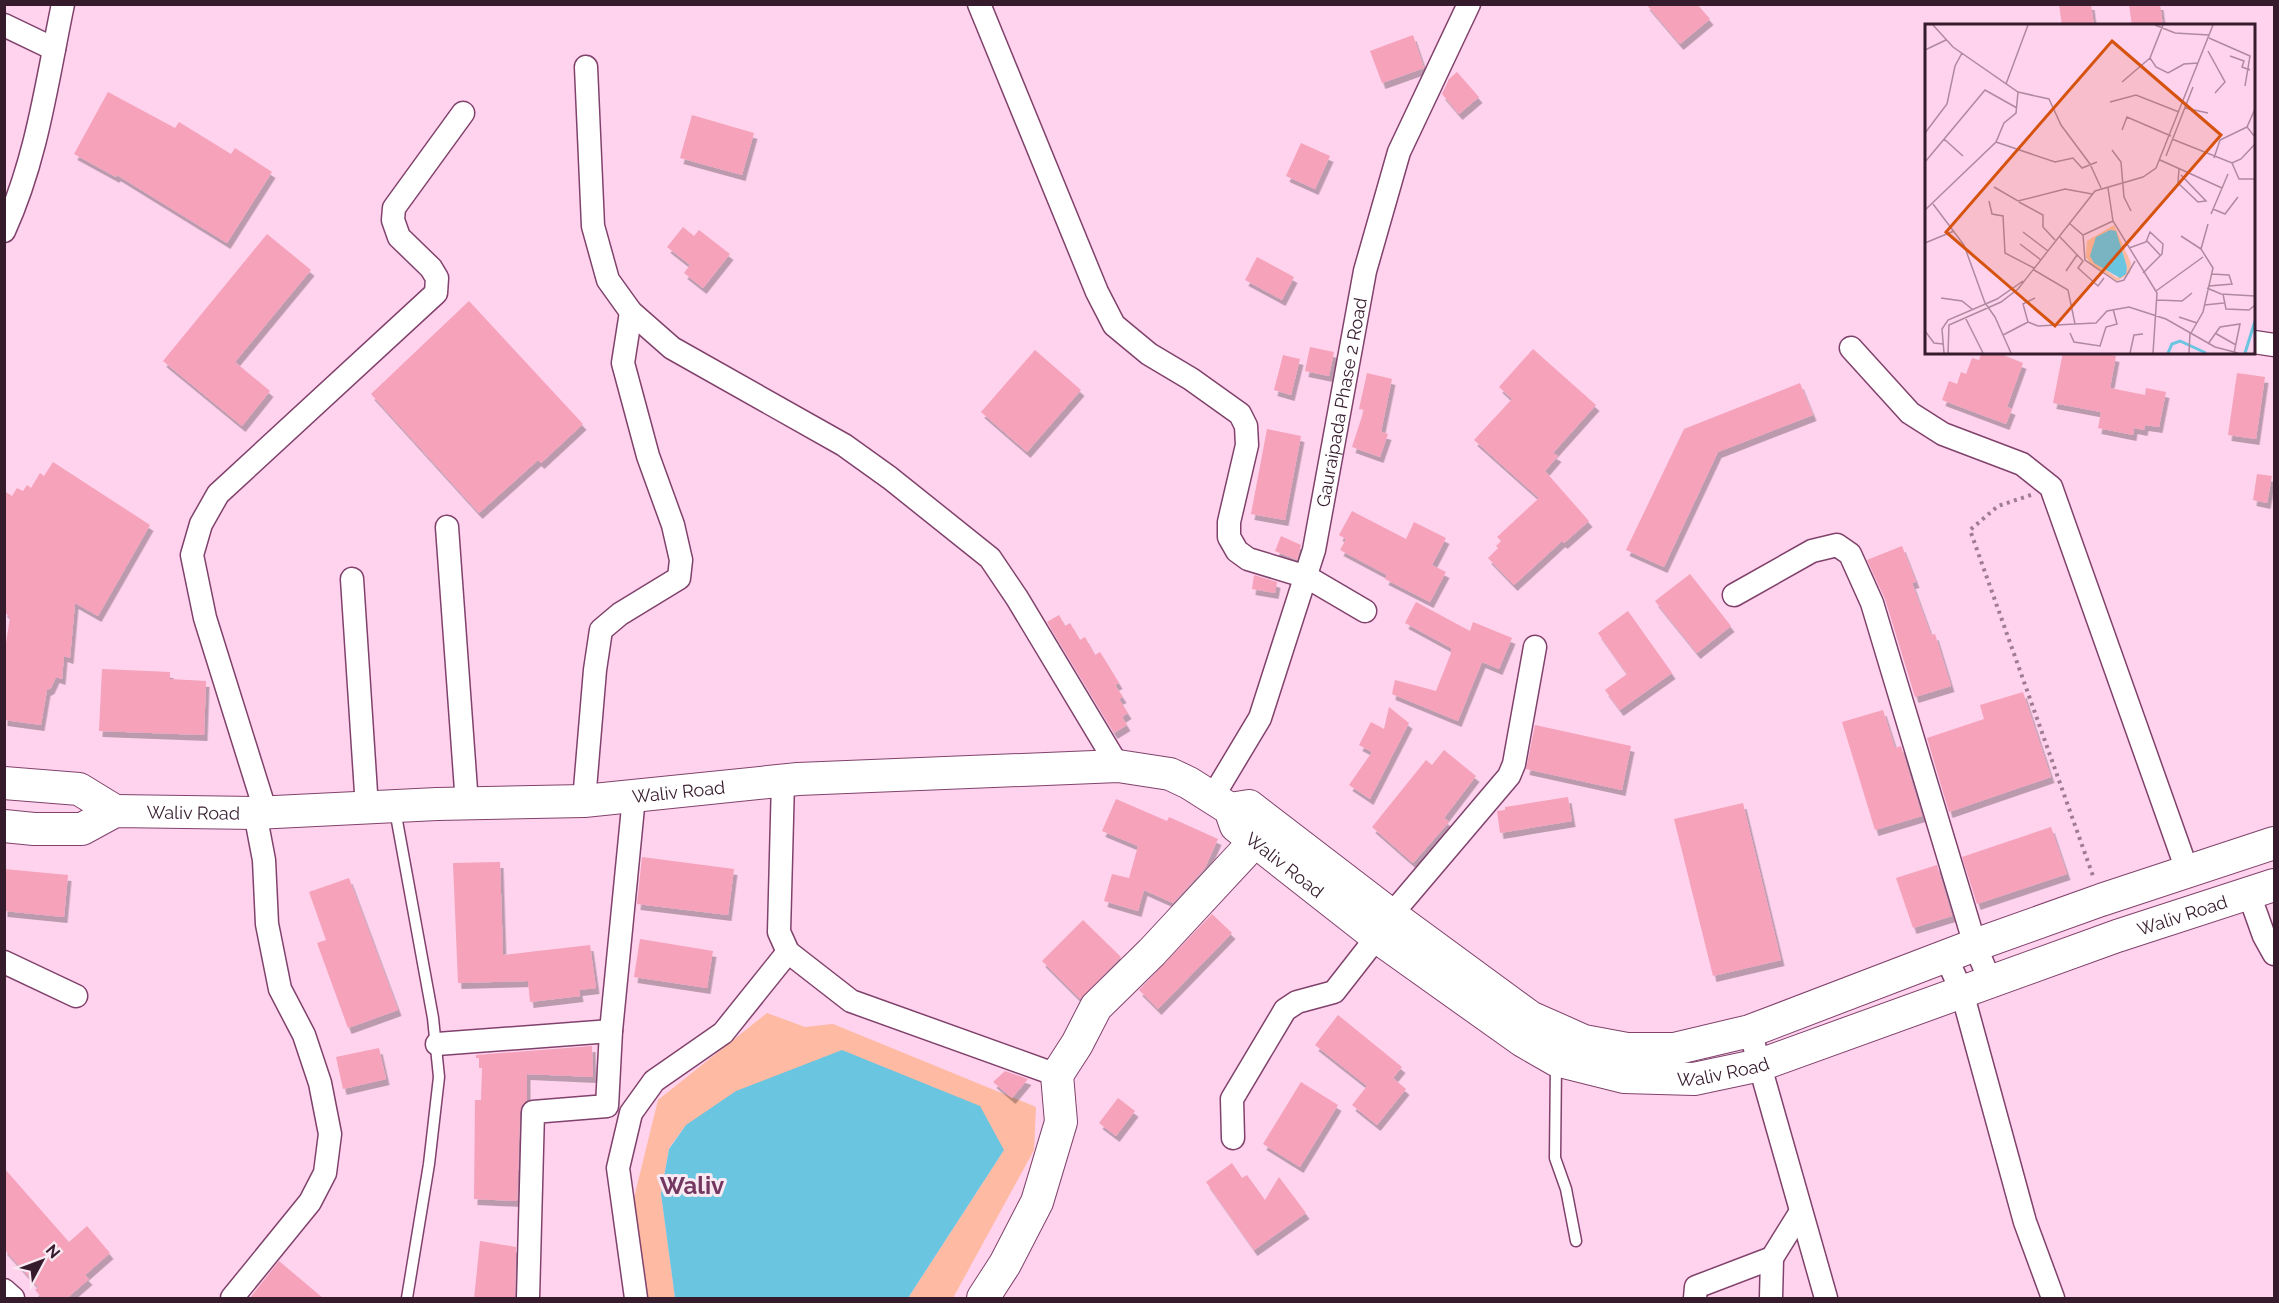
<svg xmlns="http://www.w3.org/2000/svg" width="2279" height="1303" viewBox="0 0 2279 1303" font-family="Raleway,sans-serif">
	<defs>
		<filter id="shadow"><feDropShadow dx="3.5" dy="6" stdDeviation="0" flood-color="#0004"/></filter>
	</defs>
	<rect width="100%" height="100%" fill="#ffd2ed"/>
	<!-- green -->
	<path fill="#febaa2" d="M767 1013 805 1027 833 1024 1036 1107 1034 1150 953 1298H908L1004 1150 686 1125 669 1148 661 1194 675 1298H642L631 1210 658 1100Z"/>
	<!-- water -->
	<path fill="#6ac5e1" d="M842 1050 980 1106 1004 1150 908 1298H675L661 1194 669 1149 686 1125 736 1091Z"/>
	<!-- building -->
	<path fill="#f5a2ba" filter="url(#shadow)" d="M1646 4H1697L1710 19 1680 44Z
		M2059 4H2091L2094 26H2062Z
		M2129 4H2160L2163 26H2132Z
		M1413 35 1424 68 1382 83 1370 51Z
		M1457 72 1479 97 1459 114 1442 94 1449 79Z
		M108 92 175 128 179 122 231 154 235 148 272 172 227 243 117 175 116 177 74 154Z
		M692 115 754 133 742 175 680 158Z
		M1301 143 1330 156 1315 189 1286 176Z
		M683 227 694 236 699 230 730 254 703 288 684 273 690 265 667 247Z
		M267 234 311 270 235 362 270 391 242 426 163 361Z
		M1257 257 1294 277 1282 300 1245 280Z
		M469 301 583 424 541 463 538 460 479 513 371 394Z
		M1310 347 1334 352 1329 376 1305 371Z
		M1533 349 1596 405 1553 453 1558 456 1545 471 1589 521 1564 543 1562 541 1514 585 1488 558 1498 548 1496 546 1501 541 1497 537 1539 498 1474 440 1512 399 1499 387Z
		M1035 350 1081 390 1027 452 981 412Z
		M1982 352H1996L2023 363 2007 407 2012 409 2006 424 1942 400 1949 381 1957 384 1961 372 1966 374 1972 358 1979 360Z
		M2063 352H2095L2116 356 2110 388 2145 395 2146 388 2166 392 2159 427 2145 425 2144 430 2134 428 2133 435 2098 428 2101 412 2053 403Z
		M1283 355 1300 359 1291 395 1274 390Z
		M1367 373 1392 379 1381 432 1388 434 1380 457 1352 447 1364 410 1359 409Z
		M2237 373 2265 377 2256 439 2228 435Z
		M1800 383 1813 415 1718 452 1664 567 1626 550 1684 429Z
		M1267 429 1301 436 1285 520 1251 514Z
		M53 462 150 525 98 616 75 603 70 658 64 656 62 679 56 677 51 688 47 690 41 725 4 720V655L10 618 4 611V491L12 496 17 488 23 491 27 485 31 488 40 473 44 476Z
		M2257 474 2272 476 2267 503 2253 500Z
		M1352 511 1406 539 1414 522 1446 538 1432 565 1446 572 1430 602 1385 579 1387 575 1340 550 1346 539 1339 535Z
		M1281 536 1301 545 1297 560 1275 551Z
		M1902 546 1916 582 1912 583 1931 635 1935 634 1951 686 1915 697 1885 599 1867 560Z
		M1690 574 1731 626 1697 653 1655 601Z
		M1254 575 1277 582 1275 593 1252 589Z
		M1416 602 1470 631 1473 622 1512 638 1499 669 1482 662 1458 721 1392 694 1395 680 1436 691 1451 653V648L1405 623Z
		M1628 611 1672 673 1620 710 1605 690 1627 674 1598 633Z
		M1059 615 1065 626 1070 623 1080 640 1085 637 1095 655 1100 652 1119 683 1115 685 1123 697 1119 699 1128 713 1122 717 1127 725 1114 733 1047 622Z
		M102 669 170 672V679L206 681 204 735 99 731Z
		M2023 692 2051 777 1949 812 1927 738 1984 719 1980 705Z
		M1389 707 1409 723 1370 799 1349 785 1372 752 1359 745 1371 722 1384 729Z
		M1883 710 1895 748 1901 746 1922 816 1875 830 1842 722Z
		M1535 725 1631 746 1622 790 1526 769Z
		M1444 750 1476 776 1444 818 1449 822 1413 863 1372 827 1426 760 1432 765Z
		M1568 797 1572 821 1500 833 1497 811 1505 810V807Z
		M1116 799 1167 821 1169 817 1218 839 1205 868 1173 903 1144 890 1138 911 1104 901 1112 874 1129 878 1138 846 1102 831Z
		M1743 803 1781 960 1713 976 1674 819Z
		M2051 827 2067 874 1977 904 1962 857Z
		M642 857 734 869 728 915 637 904Z
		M500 862 503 955 590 945 596 988 579 990 580 996 530 1002 528 981 458 983 453 863Z
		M1937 865 1952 916 1913 928 1896 878Z
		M4 869 68 875 64 917 4 911Z
		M349 878 398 1010 348 1028 317 943 326 940 309 892Z
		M1212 914 1232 933 1158 1009 1139 990Z
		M1083 920 1121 957 1080 999 1042 961Z
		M640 939 713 951 707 988 634 977Z
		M1338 1015 1402 1067 1393 1078 1406 1089 1377 1125 1352 1105 1367 1086 1315 1045Z
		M592 1046 593 1077 527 1074V1100L522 1105 520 1112 517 1201 474 1199 475 1100H481L482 1068H479V1058H476V1055Z
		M379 1048 386 1079 343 1089 336 1057Z
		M1005 1071 1028 1079 1012 1098 993 1082Z
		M1301 1082 1338 1105 1300 1167 1263 1144Z
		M1118 1098 1135 1111 1116 1136 1099 1123Z
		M1232 1163 1242 1178 1247 1175 1265 1200 1279 1177 1306 1213 1254 1250 1206 1182Z
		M4 1168 69 1242 87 1226 110 1253 85 1275 89 1279 66 1299H43L35 1290 38 1287 4 1249Z
		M480 1241 516 1247 515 1299H474Z
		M279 1261 324 1299H249Z"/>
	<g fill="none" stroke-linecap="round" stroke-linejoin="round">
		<defs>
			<path id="lane" d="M395 810 433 1018 439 1077 429 1164 407 1298
				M1556 1063 1555 1158 1566 1189 1576 1241"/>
			<g id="street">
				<path d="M979 4 1097 292 1114 325 1149 354 1191 379 1240 414 1246 426 1247 445 1229 522V537L1237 551 1248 559 1307 577 1365 611"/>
				<path d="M4 25 54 49"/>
				<path d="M586 67 593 226 608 280 631 312 672 348 844 445 890 478 990 558 1017 598 1118 766"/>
				<path d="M4 231C37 159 47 81 63 4"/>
				<path d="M2254 342 2274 345"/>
				<path d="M1851 348 1910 413 1943 434 2022 464 2051 487 2188 873"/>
				<path d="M447 527 467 804"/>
				<path d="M352 579 367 808"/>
				<path d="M1734 595 1812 551 1837 545 1850 554 1872 603 1975 945 1990 981"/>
				<path d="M783 781 779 932 788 952 851 1001 1057 1075"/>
				<path id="s1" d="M1212 798 1260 718 1314 550 1365 271 1399 152 1469 4"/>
				<path d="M584 801 595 670 601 630 620 614 679 578 681 560 673 525 648 456 623 363 631 312"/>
				<path d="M266 813 205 618 192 555 201 524 218 494 436 293 437 278 431 268 399 237 393 220 394 208 463 113"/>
				<path d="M2249 894 2264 936 2274 954"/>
				<path d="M1946 957 1962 992 2025 1222 2053 1298"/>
				<path d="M4 962 76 996"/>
				<path d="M1750 1031 1826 1298"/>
				<path d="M437 1044 611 1031"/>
				<path d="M1233 1138 1232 1099 1285 1010 1297 1002 1334 992 1377 937 1391 915 1509 776 1514 764 1535 647"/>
				<path d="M4 1290 13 1298"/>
				<path d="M232 1298 310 1202 325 1173 330 1134 320 1083 304 1035 280 989 267 924 264 860 255 813"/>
				<path d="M528 1298 533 1112 607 1106 611 1031 634 797"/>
				<path d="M636 1298 618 1168 631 1113 654 1081 723 1033 788 952"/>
				<path d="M1695 1298 1696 1287 1772 1258 1800 1213"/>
				<path d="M1771 1298 1772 1258"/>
			</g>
			<g id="secondary">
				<path d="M4 783 79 789 115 811"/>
				<path d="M1230 809 1249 806 1391 915 1530 1017 1584 1041 1627 1049H1674L1750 1031 1975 945 2101 900 2274 843"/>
				<path id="s2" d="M4 826 34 829H82L115 811 255 813 437 804 584 801 798 779 1118 766 1170 774 1189 783 1230 809 1236 826 1377 937 1523 1041 1556 1060 1624 1077 1694 1079 1760 1065 2117 936 2274 885"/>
				<path d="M983 1298 1005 1264 1037 1202 1061 1122 1057 1075 1077 1044 1096 1007 1152 952 1270 825"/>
			</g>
		</defs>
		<!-- lane casing -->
		<use href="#lane" stroke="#80426c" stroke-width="13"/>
		<!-- street casing -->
		<use href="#street" stroke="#80426c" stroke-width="25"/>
		<!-- secondary casing -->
		<use href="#secondary" stroke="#80426c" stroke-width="34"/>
		<!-- path -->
		<path stroke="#a07c92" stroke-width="4" stroke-dasharray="3 4.5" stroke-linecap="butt" d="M2031 495 1998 506 1970 530 2093 876"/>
		<!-- lane -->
		<use href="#lane" stroke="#fff" stroke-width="10"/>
		<!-- street -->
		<use href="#street" stroke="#fff" stroke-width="22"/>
		<!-- secondary -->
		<use href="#secondary" stroke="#fff" stroke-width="32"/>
	</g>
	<g text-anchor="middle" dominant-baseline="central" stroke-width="6" stroke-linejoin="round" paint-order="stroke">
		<!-- street labels -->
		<g font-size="18" fill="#361b2d" stroke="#f9e9f2">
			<text stroke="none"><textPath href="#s1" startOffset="420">Gauraipada Phase 2 Road</textPath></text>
			<text stroke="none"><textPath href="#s2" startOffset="680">Waliv Road</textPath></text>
			<text stroke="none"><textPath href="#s2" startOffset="194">Waliv Road</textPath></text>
			<text stroke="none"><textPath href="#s2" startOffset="1323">Waliv Road</textPath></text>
			<text stroke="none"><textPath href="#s2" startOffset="2313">Waliv Road</textPath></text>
			<text stroke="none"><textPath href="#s2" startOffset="1827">Waliv Road</textPath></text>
		</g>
		<!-- district labels -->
		<g font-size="24" font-weight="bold" fill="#743760" stroke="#f9e9f2">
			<text x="692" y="1185">Waliv</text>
		</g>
	</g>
	<!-- overview -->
	<g transform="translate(1925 24)">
		<rect width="330" height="330" fill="#ffd2ed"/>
		<path d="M189 201 206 239 205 249 192 257 168 243 161 233 162 217ZM197 228 202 243 192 254 166 235Z" fill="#febaa2" fill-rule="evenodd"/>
		<path d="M185 206 191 207 202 243 201 250 195 254 169 239 165 232 171 213Z" fill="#6ac5e1"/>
		<path fill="none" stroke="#6ac5e1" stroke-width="3" d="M243 329 247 320 255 317 281 329M320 329 330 297"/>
		<path fill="none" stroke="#af89a0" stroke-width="1.5" d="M8 1 28 23 93 68 124 75 136 101 165 140 176 164M230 1 250 9 284 11M238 1 225 34 231 43 243 49 259 40 273 39M284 14 325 32 320 62M0 26 21 16M283 27 300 58 290 69M305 32 319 37 317 43 325 46M197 58 225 34M81 60 103 1M185 78 211 71 254 88M260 84 283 89M330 85 322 103 330 113M197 106 202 93 246 112M0 109 22 80 30 42 37 29M19 115 38 132M247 115 307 139 316 135 330 120M71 118 130 138 148 134 157 144 172 138M187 126 196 138 199 173 206 187M241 132 268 63M289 134 295 116 322 103M235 136 297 164M0 138 60 66 92 84M307 139 314 155H330M254 145 253 159 273 178 281 177 256 151M69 163 93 177 140 165 167 170M183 164 188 197 232 269 228 329M64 177 67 190 78 192 80 229 109 244M94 178 118 191V203L130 216M8 180 39 221 60 279 70 293M288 185 300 190 313 173M0 186 71 118 79 99 91 89 93 68M286 190 303 150M144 199 158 211 188 197M98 208 123 227M158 211 160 236 192 258 199 256 210 237M256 212 276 225M135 213 158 237 153 244 173 262 179 254M222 217 236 232M0 219 29 207M95 220 116 236M204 224 221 218 225 208 238 220 237 230 218 249M109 246 143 266 150 300 171 299 182 287 204 283 241 295 290 323 313 329M141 247 152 231M284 262 307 260 304 251 287 250M282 264 296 270 330 272M231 267 278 233M298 270 301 285 324 286 330 281M330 272V253M16 274 37 277 47 285M232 276 257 277 267 269M279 281 299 279M40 293 58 329M70 293 86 329M254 293 272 299M103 298 113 302 150 300M0 307 9 319 18 320M145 309 149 318 175 322 181 303 192 300 188 285M266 309 278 288 288 244 276 225 283 200M290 309 311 321M78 311 103 298 98 280 110 274M283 320 295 303 315 300 309 329M19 329 17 305 23 296 72 275 98 257M23 329 24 301 76 278 93 265 170 167 218 153 231 144 288 1M205 329 209 311 218 310M264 329 265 309"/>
		<path fill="#d6530f" fill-opacity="0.15" stroke="#d6530f" stroke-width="3" d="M187 17 296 111 130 302 21 208Z"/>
		<rect width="330" height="330" fill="none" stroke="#361b2d" stroke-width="3"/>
	</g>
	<!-- border -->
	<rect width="2279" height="1303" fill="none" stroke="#361b2d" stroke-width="12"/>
	<!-- north arrow -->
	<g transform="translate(42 1261) rotate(49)" stroke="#f9e9f2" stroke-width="4.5" paint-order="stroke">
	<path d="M0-4.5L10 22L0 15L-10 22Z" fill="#361b2d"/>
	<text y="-9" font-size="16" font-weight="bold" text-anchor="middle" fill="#361b2d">N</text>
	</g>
</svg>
